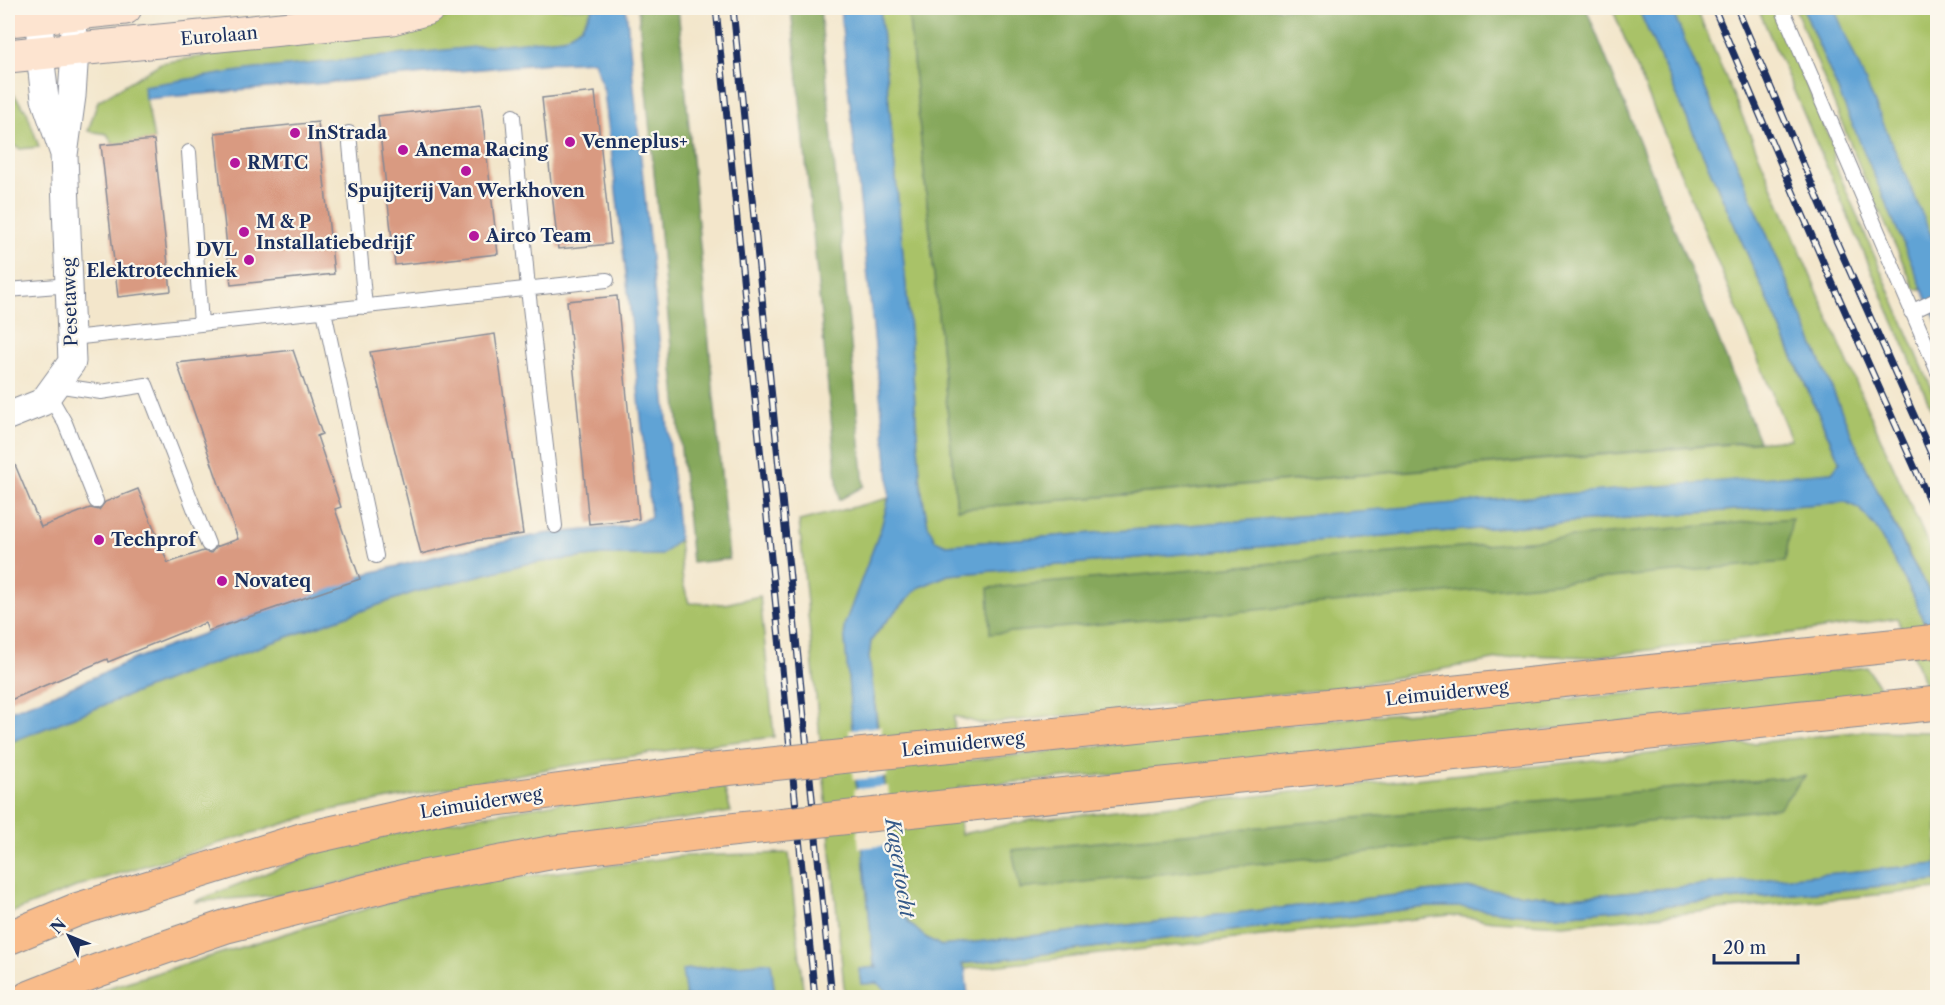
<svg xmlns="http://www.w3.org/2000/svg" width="1945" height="1005" viewBox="0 0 1945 1005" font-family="'Libre Caslon Text',serif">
	<rect width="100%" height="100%" fill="#fbf7ec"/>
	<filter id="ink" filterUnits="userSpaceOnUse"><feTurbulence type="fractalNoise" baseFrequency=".0167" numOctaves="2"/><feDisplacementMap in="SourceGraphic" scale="12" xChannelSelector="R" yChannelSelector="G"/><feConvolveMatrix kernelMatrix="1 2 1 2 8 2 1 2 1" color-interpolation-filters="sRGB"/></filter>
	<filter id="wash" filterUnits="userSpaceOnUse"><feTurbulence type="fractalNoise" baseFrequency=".008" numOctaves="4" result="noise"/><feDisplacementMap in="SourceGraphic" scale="24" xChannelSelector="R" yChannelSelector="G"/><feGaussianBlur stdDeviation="1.35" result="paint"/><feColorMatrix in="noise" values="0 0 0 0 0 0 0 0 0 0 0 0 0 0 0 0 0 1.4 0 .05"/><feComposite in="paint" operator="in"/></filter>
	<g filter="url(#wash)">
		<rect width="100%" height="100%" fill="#f3e6cb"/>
		<!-- green -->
		<path fill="#a9c268" stroke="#627863" stroke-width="1.5" d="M459 8H593L582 26 564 38 144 87 154 140 113 144 107 134 88 131 98 101 161 63 447 17Z
			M880 8H908L957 509 1791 439 1612 8H1638L1840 463 1832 472 1818 474 946 545 934 540 928 525 921 488 909 318Z
			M1671 8H1696L1865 403 1937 564V605L1910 556 1861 457Z
			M1758 8H1773L1833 146 1834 162 1937 401V422Z
			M1795 8H1803L1923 289H1915L1864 177Z
			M1830 8H1937V273Z
			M8 87 27 112 39 147 20 149 8 143Z
			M889 498 881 528 844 626 857 793 874 964 876 965 877 968 859 969 861 984 878 983 893 997H845L799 521Z
			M1846 502 1860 509 1876 528 1913 595 1937 653V725L1921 674 1897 618 1816 630 1592 657 1521 655 1337 688 982 724 954 716 956 762 1367 716 1627 694 1867 667 1884 695 1148 771 958 787 961 834 1031 820 1864 731 1937 732V864L1559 898 1473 888 1424 892 941 946 925 937 909 923 904 913 894 872 886 789 869 657 871 641 884 624 918 588 948 575 1369 537Z
			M679 539 683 583 689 603 725 604 760 596 774 737 698 746 553 768 326 811 81 885 8 914V743L183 674 415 592 525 564 602 555H662Z
			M724 787 731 812 463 852 299 893 194 902 331 847 458 820 610 794Z
			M789 853 804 997H775L771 962 683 970 686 997 84 998 107 988 435 888 683 856Z
			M1937 881V889L1563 925 1494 921 1450 915 965 969 960 964 1426 907H1462L1528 915H1560Z"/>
		<!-- forest -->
		<path fill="#86a85c" stroke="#506c5d" stroke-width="1.5" d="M638 8H678L729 559 692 563Z
			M791 8H820L864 486 839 500Z
			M908 8H1586L1759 441 957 509Z
			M1792 518 1785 562 990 634 988 588Z
			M1805 776 1779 808 1020 889 1012 850Z"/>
		<!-- water -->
		<path fill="#61a3d5" stroke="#3e699a" stroke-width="1.5" d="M593 8H626L679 539 662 555H602L525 564 415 592 183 674 8 743V712L65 690 137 658 366 574 454 552 543 534 629 526 651 517 629 299 604 91 594 61 550 63 145 99 144 86 247 70 564 38 582 26Z
			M840 8H880L909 318 921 488 928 525 935 540 946 545 1832 472 1840 462 1638 8H1671L1861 457 1909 556 1937 605V653L1913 595 1876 528 1860 509 1846 502 1369 537 948 575 918 588 880 628 871 641 869 657 894 872 904 913 909 923 925 937 941 946 1424 892 1473 888 1559 898 1937 864V881L1560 915H1528L1462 907H1426L961 964 965 969 968 997H893L878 983 861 984 859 969 877 967 876 965H874L857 793 844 626 881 528 889 498V481Z
			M1803 8H1834L1937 249V323Z
			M771 962 775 997H686L682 970Z"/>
		<!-- pier -->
		<path fill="#f3e6cb" d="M881 726 887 777 853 780 849 730Z
			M888 786 893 845 859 848 854 789Z"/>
		<g id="blocks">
			<!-- building -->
			<path fill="#d99a81" d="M595 92 611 244 558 249 542 98Z
				M481 104 498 254 395 265 378 116Z
				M318 122 334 274 231 285 215 133Z
				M154 140 171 291 118 297 101 145Z
				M617 296 639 519 589 524 567 301Z
				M495 334 523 534 474 541 421 554 370 352Z
				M293 350 322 434 317 436 341 507 335 509 360 579 208 631 205 623 108 662 107 659 8 701V448L41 527 90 508 99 510 105 502 138 489 168 563 203 551 211 553 216 547 238 539 177 363Z"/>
		</g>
	</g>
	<g filter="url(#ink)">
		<use href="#blocks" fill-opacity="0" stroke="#878a94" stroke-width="1.5"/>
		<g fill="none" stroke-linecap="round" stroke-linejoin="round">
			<defs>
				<path id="lane" d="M1782 8 1938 372
					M513 116 528 289 555 526
					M349 133 365 307
					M189 152 201 324
					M8 290 70 285
					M324 311 376 556
					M1911 312 1938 299
					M72 338 607 280
					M56 385 101 392 146 385 208 544
					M49 395 65 423 96 501"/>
				<path id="street" d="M40 8V53L45 99 63 151
					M8 416 43 402 72 362 64 155 72 96 75 50 72 8"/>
				<path id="secondary" d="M8 20 125 8
					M8 56 392 18 428 8"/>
				<path id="primary" d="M964 744 1938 641
					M971 804 1938 703
					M8 938 76 910 304 839 453 805 704 771
					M28 998 99 970 227 926 408 880 554 852 712 832"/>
			</defs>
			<!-- lane casing -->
			<use href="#lane" stroke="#878a94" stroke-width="16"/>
			<!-- street casing -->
			<use href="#street" stroke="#878a94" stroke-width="29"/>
			<!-- secondary casing -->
			<use href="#secondary" stroke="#878a94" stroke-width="35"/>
			<!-- primary casing -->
			<use href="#primary" stroke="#878a94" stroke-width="35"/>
			<!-- lane -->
			<use href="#lane" stroke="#fff" stroke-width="14"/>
			<!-- street -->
			<use href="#street" stroke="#fff" stroke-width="27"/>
			<!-- secondary -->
			<use href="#secondary" stroke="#fde4d0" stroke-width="33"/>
			<!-- primary -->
			<use href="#primary" stroke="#f9bc8a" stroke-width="33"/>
			<defs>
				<path id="rail" d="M716 8 815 998
					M733 8 832 998
					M1714 8 1824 264 1938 520
					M1737 8 1834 236 1938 469"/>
			</defs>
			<!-- rail casing -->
			<use href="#rail" stroke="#1b2f5e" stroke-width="7"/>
			<!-- rail -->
			<use href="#rail" stroke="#fbf7ec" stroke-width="4.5" stroke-dasharray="14" stroke-linecap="butt"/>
			<defs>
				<path id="primary-bridge" d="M704 771 964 744
					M712 832 971 804"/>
			</defs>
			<!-- primary-bridge casing -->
			<use href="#primary-bridge" stroke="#878a94" stroke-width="35" stroke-linecap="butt"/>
			<!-- primary-bridge -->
			<use href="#primary-bridge" stroke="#f9bc8a" stroke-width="33"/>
		</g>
	</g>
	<!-- markers -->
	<g fill="#b5179e" stroke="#fbf7ec" stroke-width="2">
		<circle cx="295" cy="133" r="6"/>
		<circle cx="570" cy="142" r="6"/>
		<circle cx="403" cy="150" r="6"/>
		<circle cx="235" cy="163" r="6"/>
		<circle cx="466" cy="171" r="6"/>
		<circle cx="244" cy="232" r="6"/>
		<circle cx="474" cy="236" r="6"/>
		<circle cx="249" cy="260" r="6"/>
		<circle cx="99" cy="540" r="6"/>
		<circle cx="222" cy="581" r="6"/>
	</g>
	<g text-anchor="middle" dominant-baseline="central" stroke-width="4.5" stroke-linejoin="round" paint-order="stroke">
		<!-- street labels -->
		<g font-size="18" fill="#1b2f5e" stroke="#fbf7ec">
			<text transform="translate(219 36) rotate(-5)">Eurolaan</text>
			<text transform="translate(70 302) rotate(-92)">Pesetaweg</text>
			<text transform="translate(1447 693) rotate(-6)">Leimuiderweg</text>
			<text transform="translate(963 744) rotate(-6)">Leimuiderweg</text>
			<text transform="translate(481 803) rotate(-9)">Leimuiderweg</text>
		</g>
		<!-- poi labels -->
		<g font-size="18" font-weight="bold" fill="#1b2f5e" stroke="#fbf7ec" text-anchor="start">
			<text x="307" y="133">InStrada</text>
			<text x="582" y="142">Venneplus+</text>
			<text x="415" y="150">Anema Racing</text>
			<text x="247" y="163">RMTC</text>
			<text x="466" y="191" text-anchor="middle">Spuijterij Van Werkhoven</text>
			<text x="256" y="222">M &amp; P<tspan x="256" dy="21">Installatiebedrijf</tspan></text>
			<text x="486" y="236">Airco Team</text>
			<text x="237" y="250" text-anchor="end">DVL<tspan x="237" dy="21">Elektrotechniek</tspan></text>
			<text x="111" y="540">Techprof</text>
			<text x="234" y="581">Novateq</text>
		</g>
		<!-- water labels -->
		<g font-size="20" font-style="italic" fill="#345888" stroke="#fbf7ec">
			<text transform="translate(900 868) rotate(81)">Kagertocht</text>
		</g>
	</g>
	<!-- margin -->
	<rect width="1945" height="1005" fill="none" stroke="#fbf7ec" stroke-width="30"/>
	<!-- north arrow -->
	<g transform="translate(69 936) rotate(313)" stroke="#fbf7ec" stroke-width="4.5" paint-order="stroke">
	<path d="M0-4.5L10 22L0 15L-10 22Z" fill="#1b2f5e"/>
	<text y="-9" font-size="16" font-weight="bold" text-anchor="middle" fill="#1b2f5e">N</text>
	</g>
	<!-- scale -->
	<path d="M1714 954v9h84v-9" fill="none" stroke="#1b2f5e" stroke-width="3"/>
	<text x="1723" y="954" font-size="18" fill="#1b2f5e" stroke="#fbf7ec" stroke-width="4.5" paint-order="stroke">20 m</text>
</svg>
